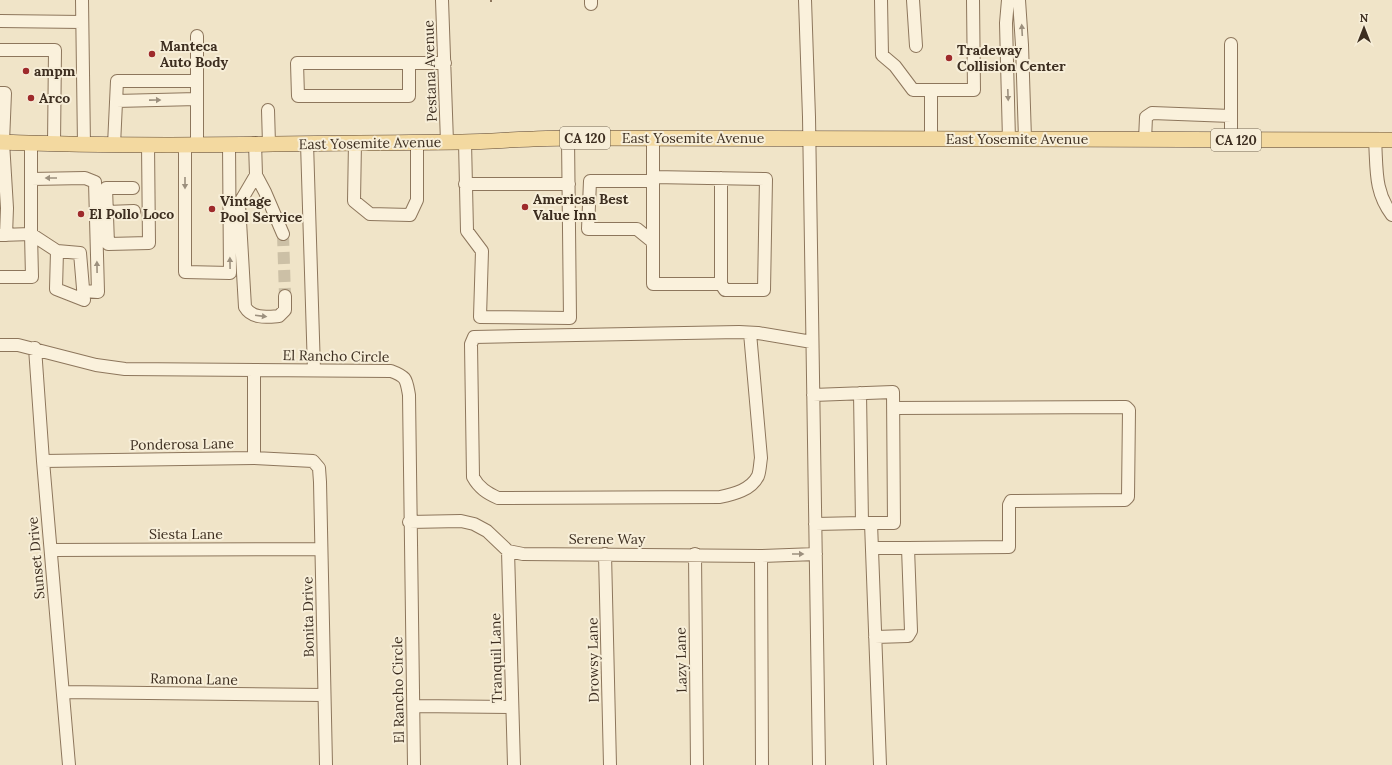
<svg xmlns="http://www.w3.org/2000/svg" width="1392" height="765" viewBox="0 0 1392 765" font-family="Lora,serif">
	<rect width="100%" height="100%" fill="#f0e4c8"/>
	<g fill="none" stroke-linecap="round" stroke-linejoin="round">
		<!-- minor-tunnel -->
		<path stroke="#ccc0a6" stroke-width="12" stroke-dasharray="12 6" stroke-linecap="butt" d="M283 234 285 296"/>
		<defs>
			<path id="minor" d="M82 0 84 145
				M442 0 447 142
				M591 0V4
				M805 0 809 117 819 765
				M881 0 882 55 895 66 913 90H931V138
				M913 0 916 46
				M1008 0 1006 23 1009 140
				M1019 0 1022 45 1025 139
				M0 21 82 22
				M197 36V144
				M1231 44V140
				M0 50H55L54 144
				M409 63V96H298L297 63H445
				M931 90H974L973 0
				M0 93H5L3 142 7 208 6 235
				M116 101 197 99
				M268 110 269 144
				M653 138V284H721V178
				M1145 140 1146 117 1152 113 1231 116
				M1375 140C1377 169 1374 191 1392 215
				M355 142 354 201 370 214 410 215 417 200V142
				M465 142 467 231 482 251 480 317 570 318 568 138
				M31 143V234L57 251 56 289 84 300 80 253 57 251
				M255 143 256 175
				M307 143 314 370
				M185 144V272L230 273 229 144
				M114 145 117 81H197
				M653 177 766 179 764 290H725L721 284
				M31 179 85 178 95 182 98 292 83 291
				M465 184H569
				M133 188H106L108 244 149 243 148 144
				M107 212 134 211
				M283 234 265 192 256 175 239 204 245 307C252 319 267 317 279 316L285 310V296
				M0 235 31 234 32 277H0
				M653 242 637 229H588L590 181H653
				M750 333 761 458C760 463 760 471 758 476 751 490 734 494 720 497L498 498C487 493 479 488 473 477L471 344 474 337 739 332 758 333 812 342
				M0 345H18L96 365 125 369 391 371C407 377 406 379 409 395L414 765
				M35 348 43 461 69 765
				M813 395 893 392 894 523H862L860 393
				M254 458V371
				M43 461 254 458 313 461 319 468 320 482 326 765
				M409 522 461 521 474 524 487 531 508 551 523 554 761 556 816 554
				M871 523 880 765
				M815 524 862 523
				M872 548H908
				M51 550 321 549
				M508 551 514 765
				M605 554 610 765
				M695 554 697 765
				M761 556 762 765
				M875 637 908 636 911 631 908 548 1009 547V505L1011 501 1125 500 1128 497 1129 410 1126 407 893 408
				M63 692 324 695
				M414 706 512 707"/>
			<path id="major" d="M0 142C154 148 308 143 462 142 499 141 536 138 574 138 846 137 1119 141 1392 140"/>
		</defs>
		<!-- minor casing -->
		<use href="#minor" stroke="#8d765c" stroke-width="14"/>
		<!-- major casing -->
		<use href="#major" stroke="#5b4430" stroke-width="16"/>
		<!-- path -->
		<path stroke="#8d765c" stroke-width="2" stroke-dasharray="3 2" stroke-linecap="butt" d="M491 0V2"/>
		<!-- minor -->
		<use href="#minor" stroke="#faf1dc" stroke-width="12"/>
		<!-- major -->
		<use href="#major" stroke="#f3d9a0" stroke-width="15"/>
	</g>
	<!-- one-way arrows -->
	<defs><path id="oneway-solid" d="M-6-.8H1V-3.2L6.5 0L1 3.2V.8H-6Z"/></defs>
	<g fill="#9c907e">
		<use href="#oneway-solid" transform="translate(1022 30) rotate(-93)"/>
		<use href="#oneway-solid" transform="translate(1008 95) rotate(88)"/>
		<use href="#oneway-solid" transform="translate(155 100) rotate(-1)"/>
		<use href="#oneway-solid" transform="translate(51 178) rotate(180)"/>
		<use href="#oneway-solid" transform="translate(185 183) rotate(90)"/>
		<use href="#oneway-solid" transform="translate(230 263) rotate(-91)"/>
		<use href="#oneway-solid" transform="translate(97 267) rotate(-91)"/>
		<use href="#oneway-solid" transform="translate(261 316) rotate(7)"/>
		<use href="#oneway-solid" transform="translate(798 554)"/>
	</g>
	<!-- markers -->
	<g fill="#9e2a2b" stroke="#f7eed8" stroke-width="1.5">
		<circle cx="152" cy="54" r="4"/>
		<circle cx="949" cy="58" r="4"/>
		<circle cx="26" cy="71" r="4"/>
		<circle cx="31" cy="98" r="4"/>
		<circle cx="525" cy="207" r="4"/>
		<circle cx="212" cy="209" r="4"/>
		<circle cx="81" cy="214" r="4"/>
	</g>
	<g text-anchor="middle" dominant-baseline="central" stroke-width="4" stroke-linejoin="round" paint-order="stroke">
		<!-- shield labels -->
		<g fill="#f7eed8" stroke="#756857" stroke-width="1">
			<rect x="560" y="127" width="50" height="22" rx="3"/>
			<rect x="1211" y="129" width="50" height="22" rx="3"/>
		</g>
		<g font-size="13" font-weight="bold" fill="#3d2e20">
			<text x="585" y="138">CA 120</text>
			<text x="1236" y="140">CA 120</text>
		</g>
		<!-- poi labels -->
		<g font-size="14" font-weight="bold" fill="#3d2e20" stroke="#f7eed8" text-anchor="start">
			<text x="160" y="46">Manteca<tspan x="160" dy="16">Auto Body</tspan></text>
			<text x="957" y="50">Tradeway<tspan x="957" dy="16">Collision Center</tspan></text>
			<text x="34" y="71">ampm</text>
			<text x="39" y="98">Arco</text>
			<text x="533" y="199">Americas Best<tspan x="533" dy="16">Value Inn</tspan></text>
			<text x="220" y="201">Vintage<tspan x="220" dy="16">Pool Service</tspan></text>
			<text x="89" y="214">El Pollo Loco</text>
		</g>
		<!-- street labels -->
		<g font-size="14" fill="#3d2e20" stroke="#f7eed8">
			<text transform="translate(430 71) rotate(-92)">Pestana Avenue</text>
			<text x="693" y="138">East Yosemite Avenue</text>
			<text x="1017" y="139">East Yosemite Avenue</text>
			<text transform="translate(370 143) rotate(-1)">East Yosemite Avenue</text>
			<text transform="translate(336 356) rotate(1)">El Rancho Circle</text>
			<text transform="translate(182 444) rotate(-1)">Ponderosa Lane</text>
			<text x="186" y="534">Siesta Lane</text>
			<text x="607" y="539">Serene Way</text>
			<text transform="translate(36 558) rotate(-95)">Sunset Drive</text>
			<text transform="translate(308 617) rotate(-91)">Bonita Drive</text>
			<text transform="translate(496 658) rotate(-91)">Tranquil Lane</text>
			<text transform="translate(593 660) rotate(-91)">Drowsy Lane</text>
			<text transform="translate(681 660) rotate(-91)">Lazy Lane</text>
			<text transform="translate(194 679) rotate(1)">Ramona Lane</text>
			<text transform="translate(398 690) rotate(-91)">El Rancho Circle</text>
		</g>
	</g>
	<!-- north arrow -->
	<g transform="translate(1364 28)" stroke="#f7eed8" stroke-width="3" paint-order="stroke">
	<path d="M0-3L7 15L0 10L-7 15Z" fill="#3d2e20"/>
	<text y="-6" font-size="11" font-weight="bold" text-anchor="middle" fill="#3d2e20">N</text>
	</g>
</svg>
